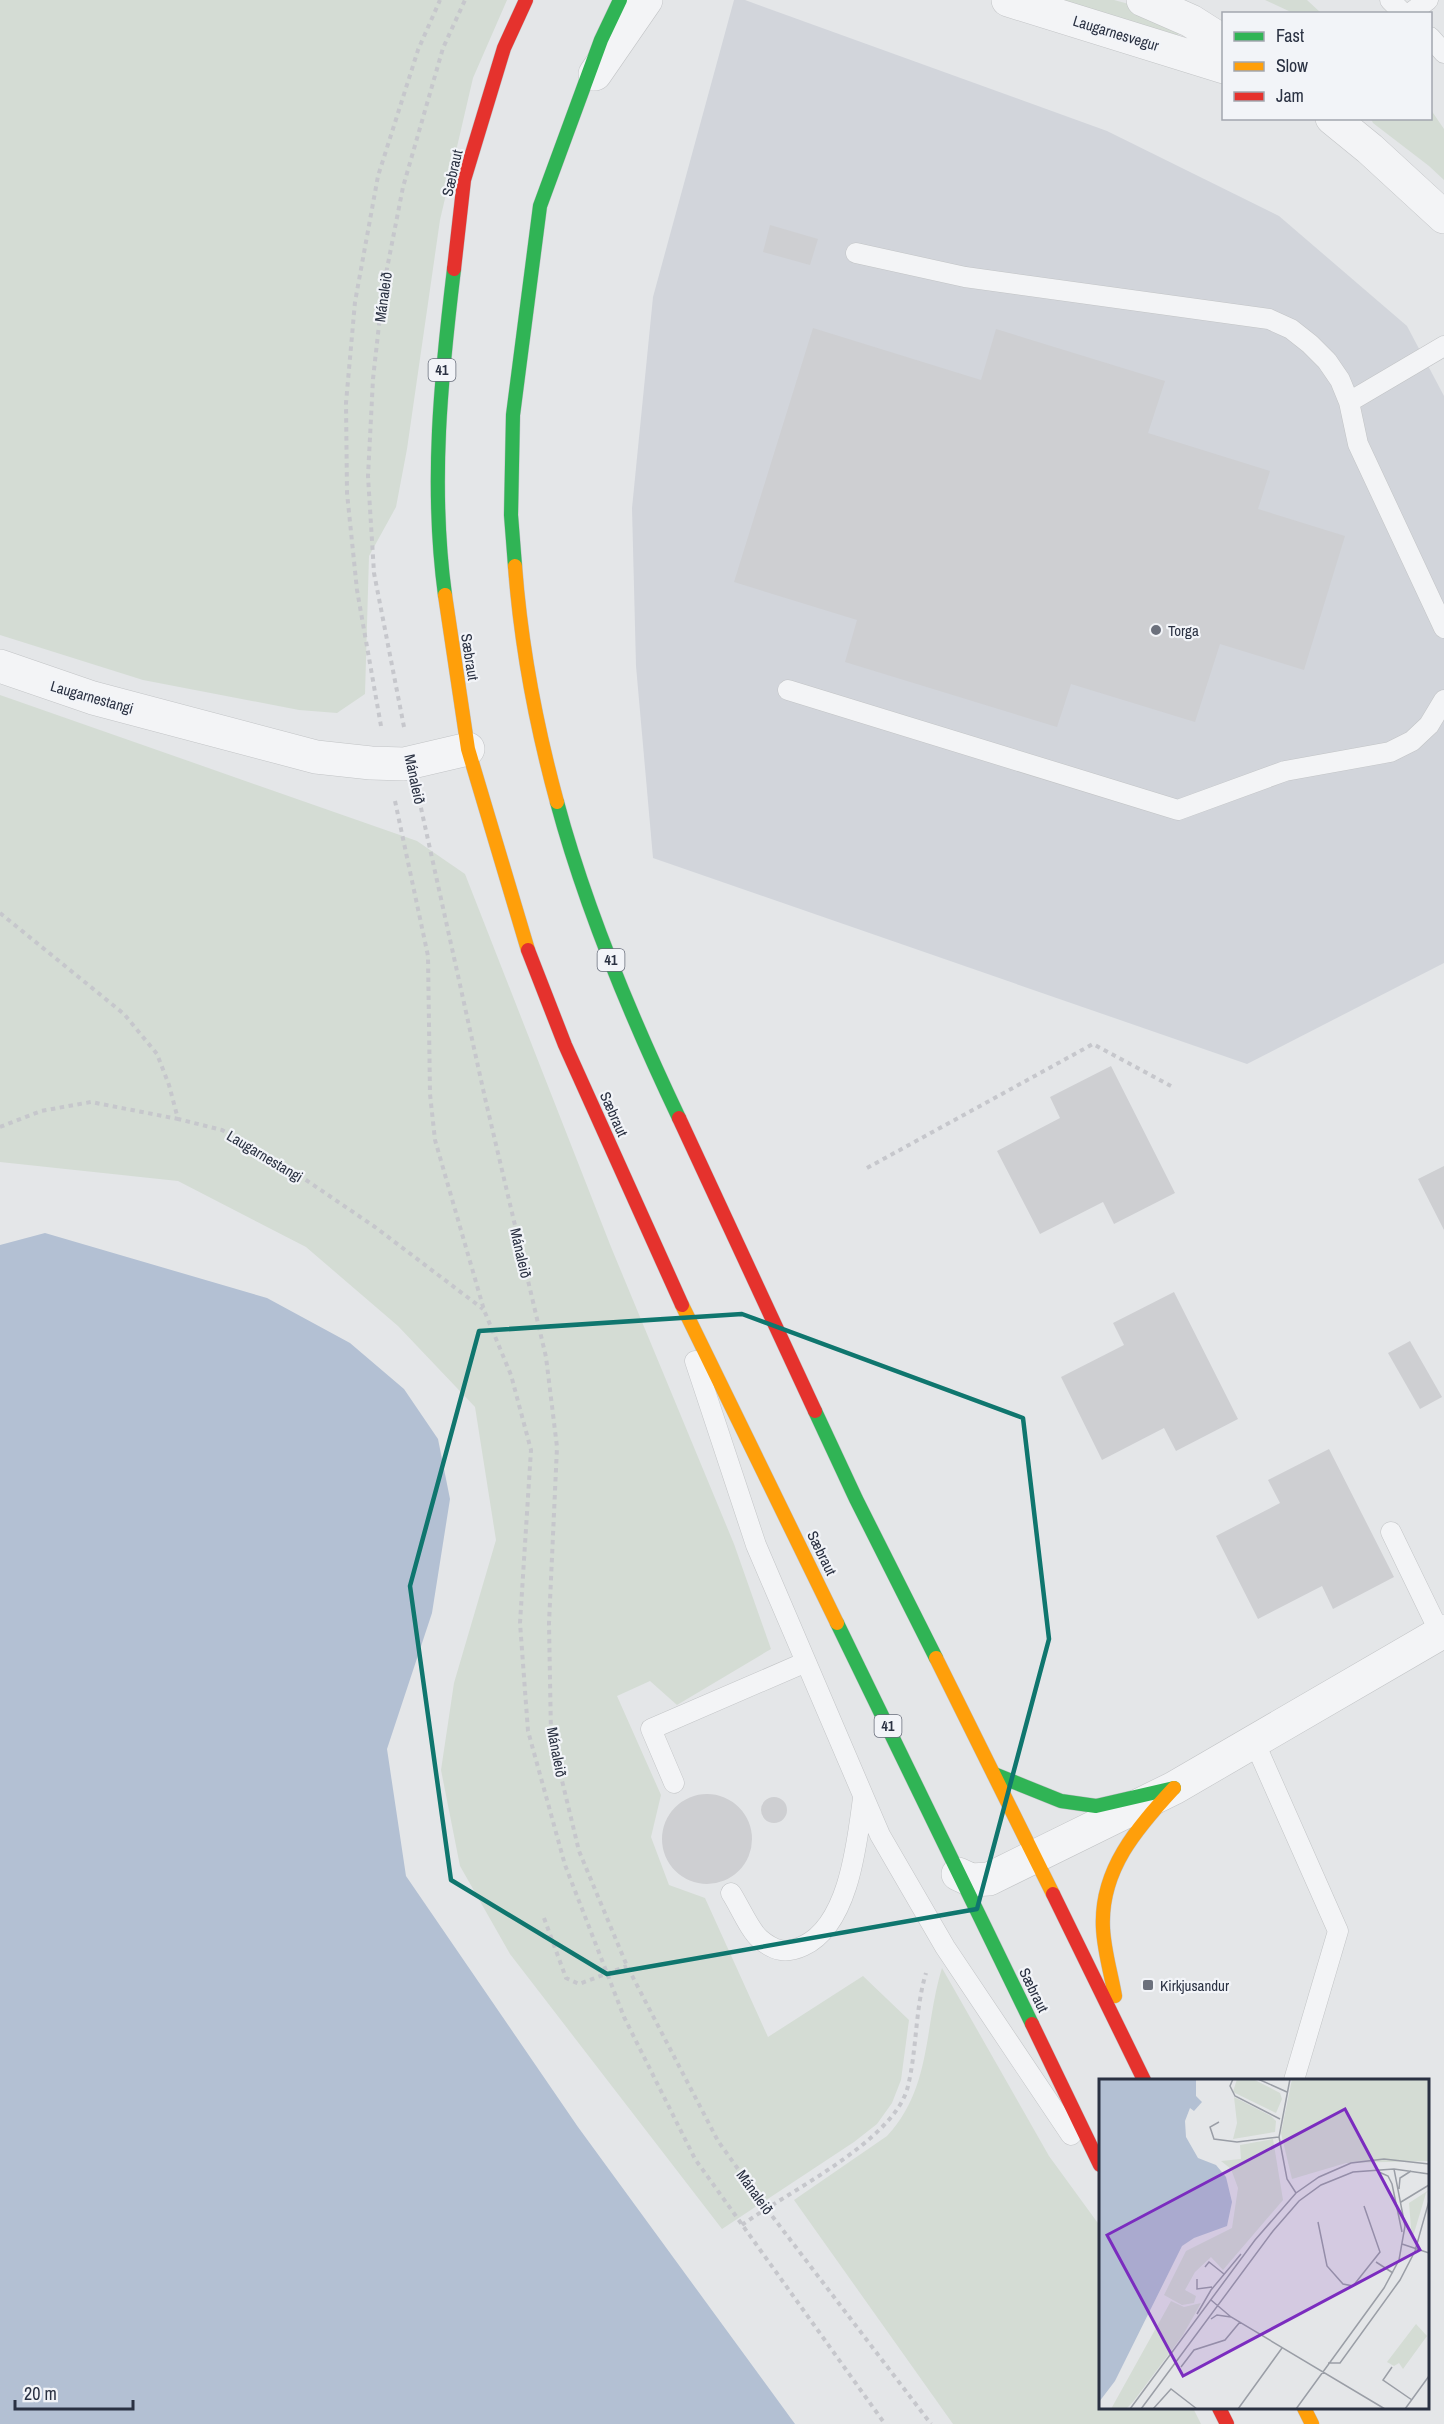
<svg xmlns="http://www.w3.org/2000/svg" width="1444" height="2424" viewBox="0 0 1444 2424" font-family="'Archivo Narrow',sans-serif">
	<rect width="100%" height="100%" fill="#e4e6e8"/>
	<!-- built -->
	<path fill="#d2d5db" d="M734 0H745L1107 131 1279 216 1407 326 1444 396V963L1247 1064 653 858 636 666 632 508 653 297Z"/>
	<!-- green -->
	<path fill="#d4dcd4" d="M0 0H507L473 78 440 220 407 449 396 507 369 556 365 694 337 713 299 710 143 680 0 635Z
		M1055 0H1114L1136 6 1181 33 1174 37Z
		M1265 0H1307L1321 13H1293Z
		M1431 110 1444 129V180L1429 166 1373 123 1371 119 1430 118Z
		M0 695 417 841 465 874 611 1247 734 1544 771 1649 677 1705 650 1681 617 1696 661 1795 651 1837 669 1885 705 1898 768 2037 863 1976 909 2020 901 2080 892 2103 877 2124 854 2142 722 2229 510 1954 460 1866 441 1770 454 1683 496 1540 475 1407 398 1326 306 1247 178 1181 0 1162Z
		M942 1968 1049 2156 1100 2226V2408H1193L1201 2424H953L794 2200 887 2136C932 2088 924 2026 942 1968Z"/>
	<!-- water -->
	<path fill="#b3c0d3" d="M45 1233 267 1298 350 1343 404 1389 438 1439 450 1499 432 1613 387 1749 406 1876 578 2127 795 2424H0V1245Z"/>
	<!-- building -->
	<path fill="#cecfd2" d="M770 225 818 239 810 265 763 252Z
		M813 328 981 380 996 329 1165 381 1148 433 1270 471 1258 509 1345 536 1304 670 1220 644 1195 722 1071 684 1057 727 845 662 857 620 734 582Z
		M1111 1066 1175 1193 1114 1224 1103 1202 1040 1234 997 1151 1060 1118 1050 1097Z
		M1444 1166V1230L1418 1179Z
		M1174 1292 1238 1419 1176 1451 1164 1428 1102 1460 1061 1377 1124 1345 1113 1323Z
		M1410 1341 1442 1397 1420 1409 1388 1353Z
		M1329 1449 1394 1577 1333 1609 1322 1586 1258 1619 1216 1536 1280 1503 1268 1480Z
		M662 1839a45 45 0 1 1 90 0a45 45 0 1 1-90 0Z
		M761 1810a13 13 0 1 1 26 0a13 13 0 1 1-26 0Z"/>
	<g fill="none" stroke-linecap="round" stroke-linejoin="round">
		<defs>
			<path id="lane" d="M1390 0 1404 14
				M1409 14 1428 0
				M1430 37 1444 53
				M856 253 965 277 1269 319 1291 329 1310 344 1327 361 1340 380 1349 402 1358 444 1444 628
				M1349 402 1444 346
				M788 690 1178 810 1285 771 1390 752 1412 741 1429 725 1444 700
				M695 1361 756 1545 880 1835 945 1947 1071 2135
				M1391 1532 1440 1633
				M1254 1741 1338 1931 1294 2080
				M674 1783 651 1729 806 1662
				M731 1893C739 1905 750 1931 760 1939 774 1951 786 1954 803 1946 849 1925 857 1843 863 1798"/>
			<path id="street" d="M1008 0 1224 67
				M1143 0 1191 21 1224 42
				M595 74 646 0
				M1332 118 1370 149 1444 217
				M0 666 93 698 316 757 371 763 404 764 468 749
				M958 1874 971 1880 989 1879 1174 1788 1444 1631"/>
			<path id="fast" d="M515 566 511 515 513 415 540 206 601 40 620 0
				M445 595C430 485 441 377 454 269
				M557 802C586 910 631 1017 679 1118
				M815 1411 856 1499 936 1658
				M837 1623 1032 2024
				M994 1774 1061 1801 1096 1806 1174 1788"/>
			<path id="slow" d="M515 566C521 646 536 725 557 802
				M445 595 468 749 528 950
				M682 1305 837 1623
				M936 1658 1053 1894
				M1115 1996C1111 1973 1104 1951 1103 1928 1100 1870 1137 1828 1174 1788
				M1304 2408 1312 2424"/>
			<path id="jam" d="M454 269 464 180 504 48 526 0
				M528 950 565 1045 682 1305
				M679 1118 815 1411
				M1053 1894 1144 2080
				M1032 2024 1100 2165
				M1219 2408 1227 2424"/>
		</defs>
		<!-- lane casing -->
		<use href="#lane" stroke="#c2c4c6" stroke-width="21"/>
		<!-- street casing -->
		<use href="#street" stroke="#c2c4c6" stroke-width="34"/>
		<!-- fast casing -->
		<use href="#fast" stroke="#c0c2c6" stroke-width="15"/>
		<!-- slow casing -->
		<use href="#slow" stroke="#c0c2c6" stroke-width="15"/>
		<!-- jam casing -->
		<use href="#jam" stroke="#c0c2c6" stroke-width="15"/>
		<!-- path -->
		<path stroke="#c6c7cc" stroke-width="4" stroke-dasharray="4.5 4.5" stroke-linecap="butt" d="M381 726 357 590 347 493 346 403 355 302 378 176 418 50 440 0
			M404 727 374 573 368 476 373 379 383 289 403 187 443 48 465 0
			M419 799 485 1098 546 1357 557 1447 549 1623 551 1735 579 1851 627 1966 718 2141 766 2208 931 2424
			M395 801 428 956 430 1094 435 1140 484 1310 511 1375 531 1450 520 1623 528 1731 565 1865 624 2017 695 2159 885 2424
			M0 913 124 1014 157 1054 169 1085 178 1119 222 1130 287 1167 375 1227 483 1309
			M0 1127 41 1111 91 1102 178 1119
			M867 1168 1093 1044 1171 1086
			M544 1918 566 1978 579 1984 627 1966
			M742 2225C787 2192 895 2141 908 2086 917 2049 915 2009 926 1973"/>
		<!-- lane -->
		<use href="#lane" stroke="#f3f4f6" stroke-width="20"/>
		<!-- street -->
		<use href="#street" stroke="#f3f4f6" stroke-width="33"/>
		<!-- fast -->
		<use href="#fast" stroke="#30b455" stroke-width="14"/>
		<!-- slow -->
		<use href="#slow" stroke="#ff9f0a" stroke-width="14"/>
		<!-- jam -->
		<use href="#jam" stroke="#e5322d" stroke-width="14"/>
	</g>
	<!-- marked area -->
	<path fill="none" stroke="#0f766e" stroke-width="4.5" stroke-linejoin="round" d="M742 1314 1023 1418 1049 1639 977 1909 607 1974 451 1880 410 1586 479 1331Z"/>
	<!-- markers -->
	<g fill="#6b707c" stroke="#f2f4f8" stroke-width="2">
		<circle cx="1156" cy="630" r="6"/>
		<rect x="1142" y="1979" width="12" height="12" rx="3"/>
	</g>
	<g text-anchor="middle" dominant-baseline="central" stroke-width="4.5" stroke-linejoin="round" paint-order="stroke">
		<!-- shield labels -->
		<g fill="#f2f4f8" stroke="#666c79" stroke-width="1.5">
			<rect x="428.5" y="359" width="27" height="22" rx="4.5"/>
			<rect x="597.5" y="949" width="27" height="22" rx="4.5"/>
			<rect x="874.5" y="1715" width="27" height="22" rx="4.5"/>
		</g>
		<g font-size="14" font-weight="bold" fill="#2a3142">
			<text x="442" y="370">41</text>
			<text x="611" y="960">41</text>
			<text x="888" y="1726">41</text>
		</g>
		<!-- street labels -->
		<g font-size="15" fill="#2a3142" stroke="#f2f4f8">
			<text transform="translate(1116 33) rotate(17)">Laugarnesvegur</text>
			<text transform="translate(452 173) rotate(-77)">Sæbraut</text>
			<text transform="translate(383 297) rotate(-82)">Mánaleið</text>
			<text transform="translate(470 657) rotate(81)">Sæbraut</text>
			<text transform="translate(92 697) rotate(16)">Laugarnestangi</text>
			<text transform="translate(415 779) rotate(78)">Mánaleið</text>
			<text transform="translate(614 1114) rotate(66)">Sæbraut</text>
			<text transform="translate(265 1156) rotate(31)">Laugarnestangi</text>
			<text transform="translate(521 1253) rotate(77)">Mánaleið</text>
			<text transform="translate(822 1553) rotate(64)">Sæbraut</text>
			<text transform="translate(557 1752) rotate(79)">Mánaleið</text>
			<text transform="translate(1034 1990) rotate(64)">Sæbraut</text>
			<text transform="translate(755 2192) rotate(54)">Mánaleið</text>
		</g>
		<!-- poi labels -->
		<g font-size="15" fill="#2a3142" stroke="#f2f4f8" text-anchor="start">
			<text x="1168" y="630">Torga</text>
			<text x="1160" y="1985">Kirkjusandur</text>
		</g>
	</g>
	<!-- overview -->
	<g transform="translate(1099 2079)">
		<rect width="330" height="330" fill="#e4e6e8"/>
		<path d="M138 0H154L181 14 183 20 177 34 134 13ZM193 0H330V82L247 84 193 100 182 54ZM135 18 172 37 177 42 176 53 134 60 138 44ZM174 60 184 121 124 191 112 178 96 193 86 211 97 217 95 224 83 226 65 216 87 172 133 149 139 109 132 90 122 82 142 80 141 66ZM330 111 327 114 313 161 310 124ZM72 222 85 228 102 224 84 256 34 323 27 330H12ZM317 245 328 257 304 290 300 284 295 287 288 283Z" fill="#d4dcd4"/>
		<path d="M0 0H97V17L103 23 95 32 91 29 86 42 87 58 99 79 117 86 127 98 133 123 128 147 95 159 83 167 16 302 0 323Z" fill="#b3c0d3"/>
		<path fill="none" stroke="#9a9ea6" stroke-width="1.5" d="M134 0 131 7 136 17 181 40M159 0 188 13M191 0 180 58 188 100 197 114M120 43 111 48 115 60 138 63 180 58M280 93 289 97 293 105 303 153M300 110 301 99 312 92M302 123 330 106M219 143 228 187 244 205 254 207 281 173 265 127M303 165 330 174M277 183 294 194M106 188 110 183 125 195M98 200V210L113 208M112 221 132 238 286 330M98 235 112 211 142 175M112 240 118 236 132 238M229 284H241L301 201 316 172 330 122M82 288 95 271 126 261 141 243M293 288 284 301 313 321M31 330 156 161 197 114 220 98 252 84 285 80 330 85M42 330 174 152 200 122 222 106 254 93 295 90 330 95M54 330 72 310 98 330M139 330 183 269M197 330 285 209 300 181 306 147 295 90M306 330 330 297"/>
		<path fill="#7b2cbf" fill-opacity="0.15" stroke="#7b2cbf" stroke-width="3" d="M246 30 321 171 84 297 8 156Z"/>
		<rect width="330" height="330" fill="none" stroke="#2a3142" stroke-width="3"/>
	</g>
	<!-- legend -->
	<rect x="1222" y="12" width="210" height="108" fill="#f2f4f8" stroke="#a2a6af" stroke-width="1.5"/>
	<rect x="1234" y="32" width="30" height="9" fill="#30b455" stroke="#a2a6af" stroke-width="1.5"/>
	<text x="1276" y="42" font-size="18" fill="#2a3142">Fast</text>
	<rect x="1234" y="62" width="30" height="9" fill="#ff9f0a" stroke="#a2a6af" stroke-width="1.5"/>
	<text x="1276" y="72" font-size="18" fill="#2a3142">Slow</text>
	<rect x="1234" y="92" width="30" height="9" fill="#e5322d" stroke="#a2a6af" stroke-width="1.5"/>
	<text x="1276" y="102" font-size="18" fill="#2a3142">Jam</text>
	<!-- scale -->
	<path d="M15 2400v9h118v-9" fill="none" stroke="#2a3142" stroke-width="3"/>
	<text x="24" y="2400" font-size="18" fill="#2a3142" stroke="#f2f4f8" stroke-width="4.5" paint-order="stroke">20 m</text>
</svg>
